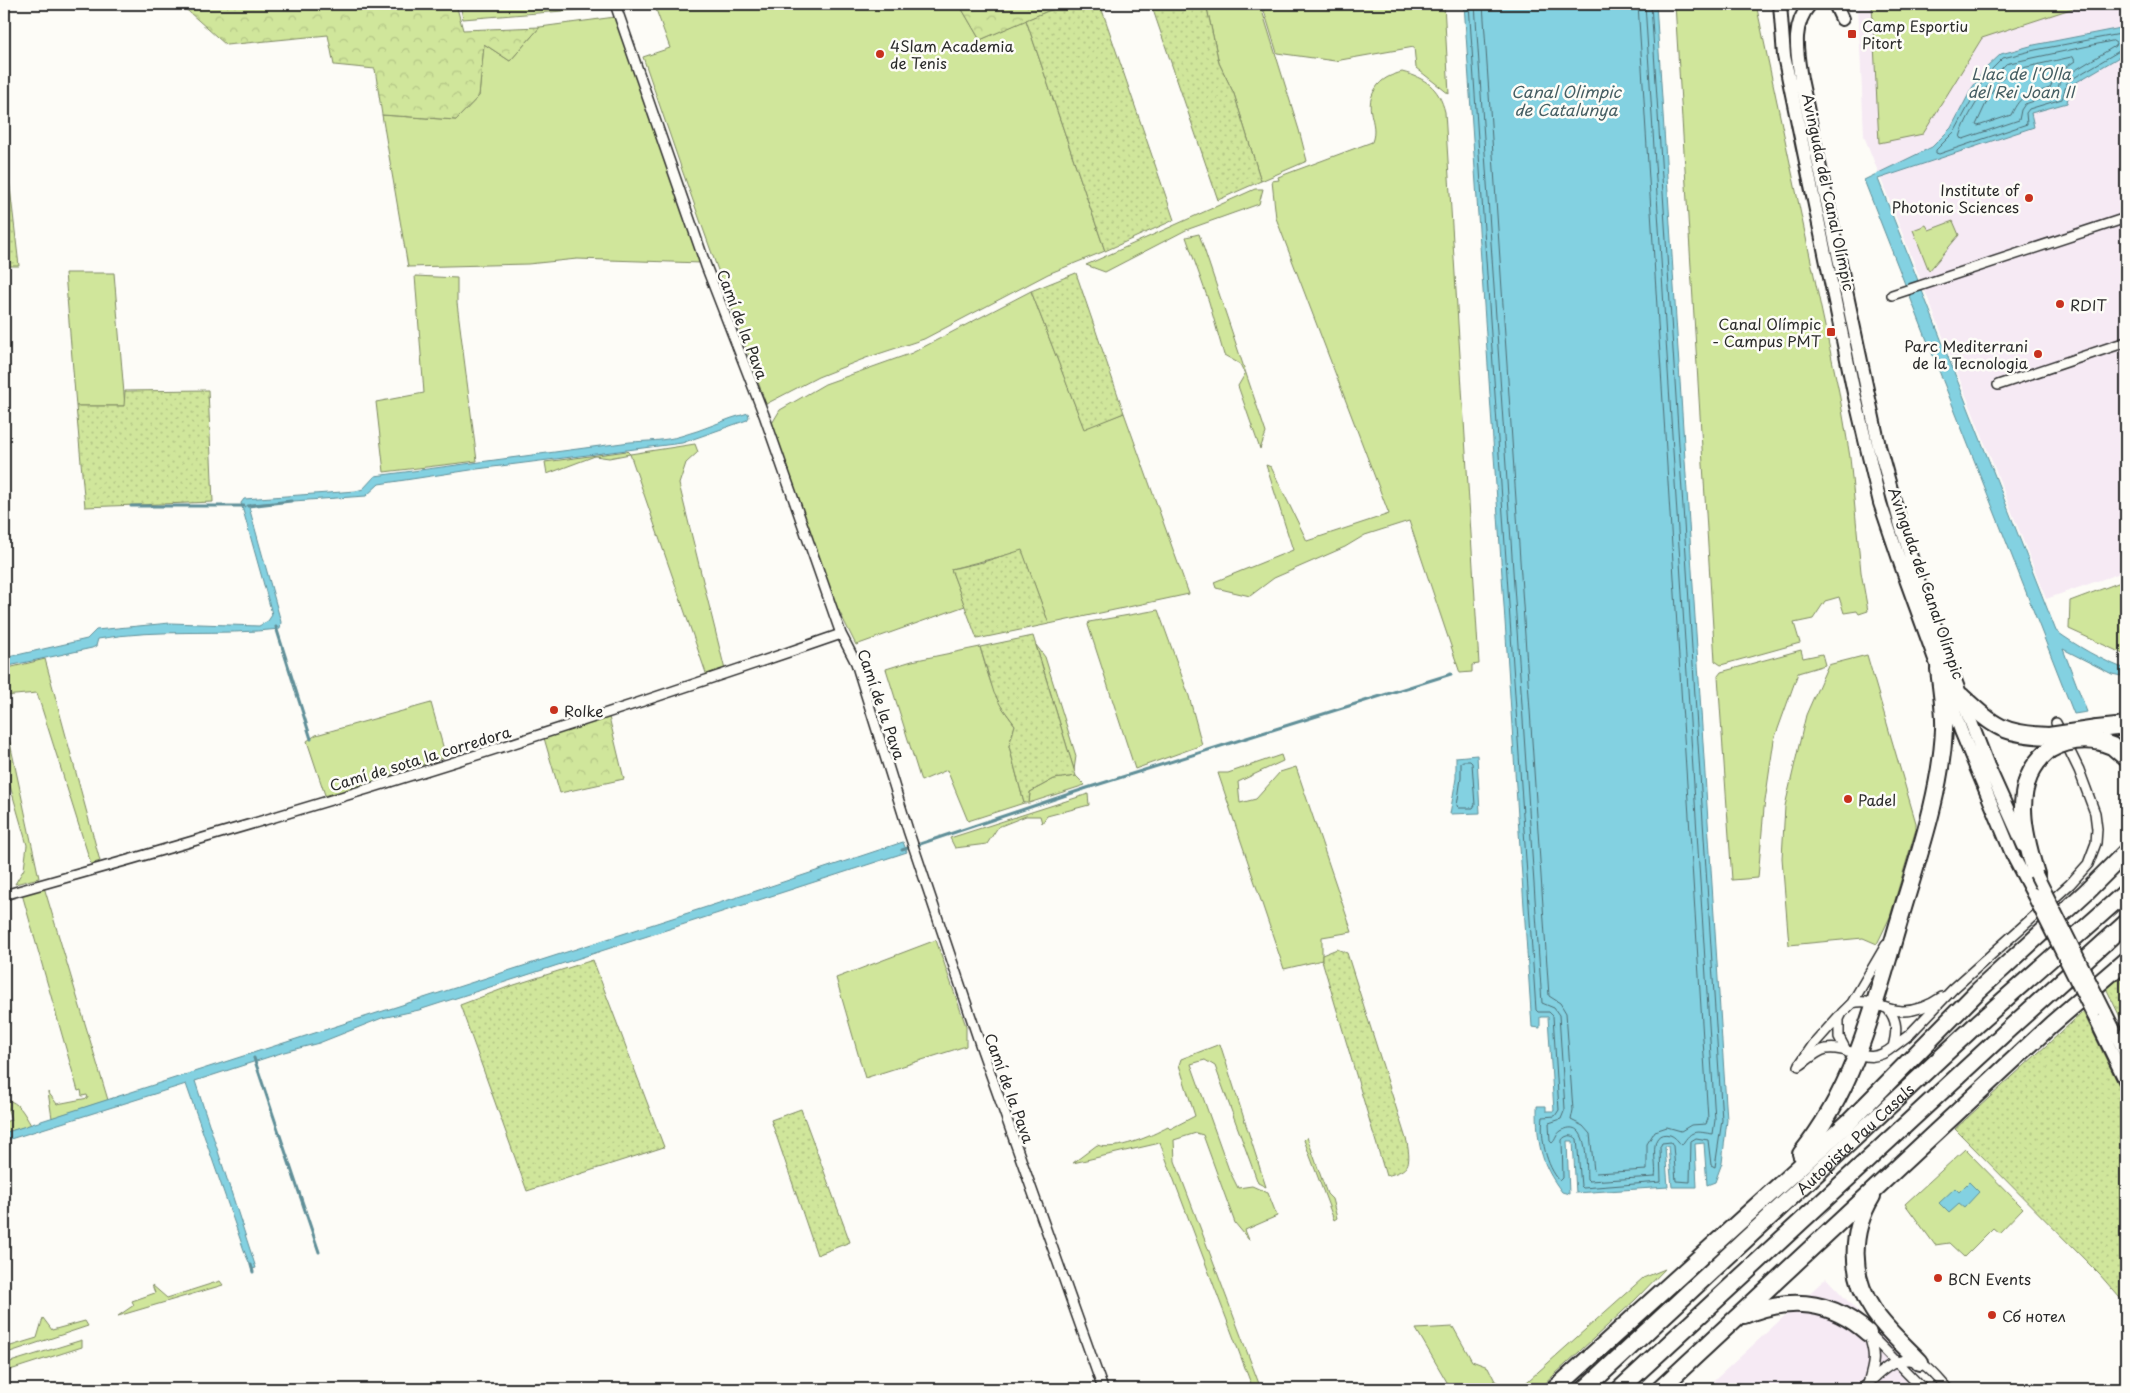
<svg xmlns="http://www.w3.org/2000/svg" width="2130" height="1393" viewBox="0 0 2130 1393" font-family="'Playpen Sans',sans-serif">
	<defs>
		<pattern id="forest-crowns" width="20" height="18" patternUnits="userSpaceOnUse" patternTransform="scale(1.25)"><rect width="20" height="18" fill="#d0e69b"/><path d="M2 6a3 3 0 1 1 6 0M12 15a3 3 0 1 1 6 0" fill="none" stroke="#b3c586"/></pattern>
		<pattern id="park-dots" width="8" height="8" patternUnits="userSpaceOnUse" patternTransform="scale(1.25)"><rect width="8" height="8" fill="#d0e69b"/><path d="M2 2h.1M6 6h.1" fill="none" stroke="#b3c586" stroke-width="1.8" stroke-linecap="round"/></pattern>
	</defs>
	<rect width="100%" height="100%" fill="#fdfcf7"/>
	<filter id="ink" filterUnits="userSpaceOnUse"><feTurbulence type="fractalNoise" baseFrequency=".02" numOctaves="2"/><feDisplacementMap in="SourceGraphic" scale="10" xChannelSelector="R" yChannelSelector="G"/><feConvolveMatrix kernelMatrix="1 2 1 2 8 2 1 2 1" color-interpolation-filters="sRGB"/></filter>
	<g filter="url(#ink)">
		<!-- built -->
		<path fill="#f6eaf4" d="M1858 4H2126V571L2046 599 1864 136Z
			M1826 1278 1931 1389H1705Z"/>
		<!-- grass -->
		<path fill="#d0e69b" stroke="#7e8863" d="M460 4H611L612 7 463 19Z
			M654 4H959L980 40 1026 20 1105 251 1048 274 924 339 866 358 818 377 766 404 682 170 643 57 670 48Z
			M1206 4H1260L1299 130 1307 161 1261 181 1234 94 1219 63Z
			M1262 4H1444L1449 94 1416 68 1414 47 1335 61 1277 53Z
			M1675 4H1756L1839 392 1850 457 1861 572 1868 611 1859 614 1857 611 1844 613 1839 597 1825 601 1813 619 1794 623 1800 643 1721 665 1715 661Z
			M1872 4H2086L1982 38 1923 134 1879 143Z
			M615 17 702 263 577 259 528 264 408 267 382 115 456 120 479 96 484 44 510 61 540 27Z
			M1402 72C1425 78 1439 87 1445 112L1479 664 1472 665V672L1460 673 1409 521 1365 535 1345 547 1274 578 1250 596 1216 588 1214 582 1293 550 1266 465 1271 467 1307 541 1389 514 1276 218 1272 181 1279 180 1278 177 1372 142C1380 120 1360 109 1378 85 1385 77 1392 75 1402 72Z
			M1255 189H1263L1259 204 1186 230 1105 272 1086 265Z
			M1953 221 1959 235 1929 271 1913 230 1926 225 1929 230Z
			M1199 234 1266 433 1260 449 1238 386 1245 374 1240 364 1224 355 1209 302 1186 237Z
			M65 273H114L125 406H76Z
			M415 276 457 278V303L477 461 384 472 376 402 424 393Z
			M1031 291 1084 428 1124 413 1189 594 1049 624 1022 551 951 569 965 606 856 645 834 601 771 425 780 410 825 384 912 353Z
			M695 444 698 452 686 463 679 484 725 670 707 676 630 454 609 458 595 456 547 474 545 462 627 451 630 454Z
			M2126 580V655L2069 629 2070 601Z
			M1158 610 1189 696 1202 745 1135 769 1088 625 1089 622Z
			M1036 645 1045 657 1076 756 1074 770Z
			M980 647C990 681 993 697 1015 725L1009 746 1024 803 968 821 947 770 921 781 886 669 912 661Z
			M1801 650 1803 658 1822 654 1825 665 1798 673 1774 740 1764 808 1758 878 1732 880 1718 676 1721 672Z
			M1867 655 1916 823V829L1890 917 1877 944 1863 938 1789 945 1782 858 1785 806 1806 715 1828 665Z
			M45 659 100 861 91 864 37 693 4 696V669Z
			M431 703 446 757 329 796 325 795 307 741 316 735Z
			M4 715 39 878 15 884 24 869 27 845 4 765Z
			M1281 755 1283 761 1238 782 1240 803 1256 799 1280 772 1296 767 1352 932 1322 937V960L1284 969 1218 773H1228Z
			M1076 776 1085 785 1029 803 1030 792 1054 779Z
			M1088 794 1089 805 1047 816 1042 823 1040 816H1026L998 827 987 844 955 848 950 838Z
			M44 887 108 1100 52 1118 48 1092 57 1104 88 1098 87 1095 82 1096 81 1090 78 1091 22 894Z
			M936 940 966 1026V1046L865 1078 836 978Z
			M1220 1044 1266 1187 1258 1183 1215 1066 1205 1060 1191 1064 1229 1170 1238 1188 1252 1186 1268 1193 1277 1216 1245 1230 1249 1240 1235 1223 1203 1135 1196 1133 1174 1140 1175 1161 1261 1389H1253L1160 1143 1073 1163 1097 1145C1116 1152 1151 1136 1168 1127L1170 1129 1195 1116 1179 1065 1181 1059Z
			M5 1099C20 1103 23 1112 31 1125L4 1133V1122L11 1120Z
			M1307 1137 1327 1194 1332 1199 1337 1218 1334 1220 1304 1140Z
			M1965 1149 2023 1208 1999 1233 1993 1228 1964 1257 1949 1243 1935 1245 1905 1204Z
			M1665 1269 1635 1300 1539 1389H1519L1643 1278Z
			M220 1281 223 1285 118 1316 134 1305 132 1301 155 1293 152 1285 167 1298Z
			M43 1318 52 1330 85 1321 88 1326 4 1354V1348L37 1338Z
			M1453 1327 1472 1361 1488 1367 1495 1381 1510 1389H1451L1416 1329Z
			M82 1340V1347L4 1372V1364Z"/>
		<!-- forest -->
		<path fill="url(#forest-crowns)" stroke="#7e8863" d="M180 4H456L463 30 540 27 510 61 484 44 479 96 456 120 382 115 375 69 334 65 328 35 226 45Z
			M959 4H1073L1048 11 980 40Z
			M609 717 624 779 560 793 544 738Z"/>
		<!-- park -->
		<path fill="url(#park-dots)" stroke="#7e8863" d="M1073 4H1100L1174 220 1105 251 1026 20 1048 11Z
			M1151 4H1206L1219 63 1234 94 1261 181 1218 200Z
			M4 135 19 266H4Z
			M1076 273 1124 413 1084 429 1031 291Z
			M208 390 213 502 85 507 76 406H124L125 391Z
			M1022 550 1049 624 977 639 951 569 983 562Z
			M1033 636 1076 776 1054 779 1030 792 1029 803H1024L1009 746 1015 725 1001 706 994 693 980 647Z
			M1337 949 1347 953 1407 1142C1411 1165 1410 1170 1386 1176L1322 960V955Z
			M593 960 664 1147 527 1191 460 1005 508 987Z
			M2126 970V1029L2106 988Z
			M2083 1012 2126 1100V1305L2100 1275 1955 1129Z
			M801 1109 850 1242 817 1255 771 1120Z"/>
		<!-- water -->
		<path fill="#83d1e1" stroke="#608f98" d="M1464 4H1656L1727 1120 1722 1163 1715 1182 1707 1185 1704 1143 1695 1144 1697 1187H1672L1668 1146H1665L1668 1187 1576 1193 1573 1141H1567L1569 1194 1562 1192C1540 1163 1537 1142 1537 1106H1546V1111H1554L1548 1017H1540V1028L1532 1027Z
			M2126 27V53L2070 86 2067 103 2031 113 2034 127 1878 179 2056 631C2077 646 2102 661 2126 669V677L2112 674 2063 649 2087 712 2074 714 1864 180 1932 147 1951 128 1972 88 1985 69 2001 54 2034 45Z
			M748 413 749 417 747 420 682 443 477 469 379 484 366 496 250 504 249 507 281 622 280 629C220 636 158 628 98 639L96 646 92 648 4 667V658L87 639 96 630 170 623 259 626 268 621 272 615 271 610 241 503 244 499 356 491 363 489 375 476 630 442C647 441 664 441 681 436 704 430 725 419 748 413Z
			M1477 755 1480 813 1450 814 1456 778V757Z
			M903 842 907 852 419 1010 382 1018 319 1043 284 1052 195 1081 256 1268 252 1269 245 1253 186 1084 4 1141V1133L747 894Z
			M1969 1182 1979 1192 1964 1208 1959 1204 1949 1213 1939 1203 1955 1188 1959 1192Z"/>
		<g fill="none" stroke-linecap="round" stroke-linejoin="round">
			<!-- shore -->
			<path stroke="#4e6d74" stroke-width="1" d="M1469 4 1536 1010 1538 1012H1549L1553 1016 1559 1110 1555 1116 1543 1117C1540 1137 1546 1166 1560 1181L1563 1178 1562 1140C1565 1135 1573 1134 1577 1139L1581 1186 1583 1188 1661 1182 1660 1147 1662 1143 1671 1142 1673 1146 1676 1181 1690 1182 1691 1141 1696 1138 1708 1140 1711 1165 1715 1167 1722 1120 1651 4
				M1475 4 1542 1003 1554 1008 1559 1015 1565 1109 1561 1119 1549 1123 1550 1141 1552 1143C1556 1140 1556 1134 1561 1131 1589 1115 1586 1165 1587 1179L1589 1181 1655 1177C1658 1166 1646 1129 1670 1135 1676 1137 1678 1142 1682 1145 1692 1128 1697 1132 1713 1134L1715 1120 1645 4
				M1483 4 1549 996 1560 1003 1566 1013 1573 1110 1571 1120 1583 1126 1590 1134 1594 1171 1596 1173 1647 1170V1144L1655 1131 1667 1127 1681 1131 1691 1125 1706 1124 1708 1119 1638 4
				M2126 33 2035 50 2003 58 1989 72 1977 90 1955 131 1936 150V153L1939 154 2027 124 2026 113 2029 109 2062 99 2067 82 2121 50 2126 49
				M2113 41 2116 43 2115 46 2064 77 2060 81 2056 94 2025 104 2021 110 2019 120 1963 139 1960 138C1964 118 1991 78 2006 64Z
				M2073 57 2075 61 2056 74 2050 88C2027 96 2022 92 2011 115L1978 126 1976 125 1989 97 1999 81 2010 71Z
				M1463 761H1470L1472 763 1475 805 1473 808H1459L1457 806 1461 778V763Z"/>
			<!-- stream -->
			<path stroke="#608f98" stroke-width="3" d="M131 506H244
				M248 506 291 501
				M276 627 311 739
				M902 850 1087 788 1451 674
				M254 1058 319 1252
				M251 1265 253 1272"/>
			<defs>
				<path id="street" d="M615 4 706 266 764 415 841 634 856 663 908 830 981 1047 1103 1389
					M1892 295 2126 218
					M1998 385 2126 342
					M4 895C286 817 565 730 841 634
					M1852 1003C1865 1000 1874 1003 1886 1008 1906 1015 1926 1008 1942 997
					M1893 1047 1909 1035 1953 989 2070 884 2088 864 2096 843 2097 829 2095 813 2079 770 2056 723
					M1847 1052 1839 1037V1019L1842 1013 1852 1003 1886 945
					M1800 1064 1813 1045 1839 1016
					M1799 1066C1807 1061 1816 1051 1826 1049 1852 1045 1867 1069 1893 1047 1897 1032 1898 1020 1887 1008
					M1868 1333 1923 1389
					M1868 1384C1874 1364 1876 1356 1869 1336
					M1862 1389C1878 1375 1895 1353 1919 1362 1929 1366 1940 1381 1948 1389"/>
				<path id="secondary" d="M1780 4 1784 56 1854 393 1880 503 1904 574 1961 731 2012 854 2033 894
					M1810 4C1791 26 1797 52 1801 79L1879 446 1900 522 1919 583 1965 707 1988 766 2024 846
					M1835 4 1842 19
					M2105 1012 2126 1054
					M2093 1014 2126 1082"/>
				<g id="highway">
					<path d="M1961 696C1995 727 2002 734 2049 736"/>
					<path d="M2097 729 2126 726"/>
					<path d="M2101 742 2112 746 2126 758"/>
					<path d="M2036 874C2023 832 2010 782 2049 750"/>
					<path d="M1801 1154C1857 1085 1875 1001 1900 918 1918 857 1941 793 1944 730 1945 709 1941 689 1939 669"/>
					<path d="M1872 1196C1850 1232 1850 1276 1873 1310 1884 1328 1905 1346 1920 1362"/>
					<path d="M1744 1315C1790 1296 1831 1300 1868 1333"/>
					<path d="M1555 1389 1849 1122 1979 990 2086 892 2126 852"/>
					<path id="s1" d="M1585 1389 1978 1023 2126 892"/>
					<path d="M1620 1389 2010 1028 2126 923"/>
					<path d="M1660 1389 2052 1024 2126 960"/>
				</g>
			</defs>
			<!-- street casing -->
			<use href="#street" stroke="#2b2b2b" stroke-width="12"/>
			<!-- secondary casing -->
			<use href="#secondary" stroke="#2b2b2b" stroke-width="16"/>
			<!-- highway casing -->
			<use href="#highway" stroke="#2b2b2b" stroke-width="20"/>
			<!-- street -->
			<use href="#street" stroke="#fdfcf7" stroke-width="9"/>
			<!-- secondary -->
			<use href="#secondary" stroke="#fdfcf7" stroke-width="12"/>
			<!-- highway -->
			<use href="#highway" stroke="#fdfcf7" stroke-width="16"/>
			<defs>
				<path id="secondary-bridge" d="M2036 874 2105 1012
					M2033 894 2093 1014"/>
				<path id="highway-bridge" d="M2049 736 2097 729
					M2049 750C2065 741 2082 738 2101 742"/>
			</defs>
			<!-- secondary-bridge casing -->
			<use href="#secondary-bridge" stroke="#2b2b2b" stroke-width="16" stroke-linecap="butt"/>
			<!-- highway-bridge casing -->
			<use href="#highway-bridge" stroke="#2b2b2b" stroke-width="20" stroke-linecap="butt"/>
			<!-- secondary-bridge -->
			<use href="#secondary-bridge" stroke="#fdfcf7" stroke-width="12"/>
			<!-- highway-bridge -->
			<use href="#highway-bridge" stroke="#fdfcf7" stroke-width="16"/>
		</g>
	</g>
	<!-- markers -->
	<g fill="#c8321e" stroke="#fdfcf7" stroke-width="2">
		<rect x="1847" y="29" width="10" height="10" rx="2.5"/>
		<circle cx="880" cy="54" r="5"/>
		<circle cx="2029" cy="198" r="5"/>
		<circle cx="2060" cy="304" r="5"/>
		<rect x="1826" y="327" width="10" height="10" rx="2.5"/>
		<circle cx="2038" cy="354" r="5"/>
		<circle cx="554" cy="710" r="5"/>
		<circle cx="1848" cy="799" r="5"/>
		<circle cx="1938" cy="1278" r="5"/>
		<circle cx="1992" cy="1315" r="5"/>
	</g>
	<g text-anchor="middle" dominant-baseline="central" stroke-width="5" stroke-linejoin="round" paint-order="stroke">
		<!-- poi labels -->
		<g font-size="15" fill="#2b2b2b" stroke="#fdfcf7" text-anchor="start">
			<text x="1862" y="25">Camp Esportiu<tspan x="1862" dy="17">Pitort</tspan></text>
			<text x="890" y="45">4Slam Academia<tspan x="890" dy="17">de Tenis</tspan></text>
			<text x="2019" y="189" text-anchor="end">Institute of<tspan x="2019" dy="17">Photonic Sciences</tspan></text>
			<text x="2070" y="304">RDIT</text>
			<text x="1821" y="323" text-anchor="end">Canal Olímpic<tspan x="1821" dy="17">- Campus PMT</tspan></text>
			<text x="2028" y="345" text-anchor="end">Parc Mediterrani<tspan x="2028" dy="17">de la Tecnologia</tspan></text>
			<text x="564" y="710">Rolke</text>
			<text x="1858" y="799">Padel</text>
			<text x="1948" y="1278">BCN Events</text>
			<text x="2002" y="1315">Сб нотел</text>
		</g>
		<!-- street labels -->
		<g font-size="15" fill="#2b2b2b" stroke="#fdfcf7">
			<text transform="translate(1829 192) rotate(78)">Avinguda del Canal Olímpic</text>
			<text transform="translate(743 324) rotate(69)">Camí de la Pava</text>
			<text transform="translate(1927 583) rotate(71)">Avinguda del Canal Olímpic</text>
			<text transform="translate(882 704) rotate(71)">Camí de la Pava</text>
			<text transform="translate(420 758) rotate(-17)">Camí de sota la corredora</text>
			<text transform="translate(1010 1088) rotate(70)">Camí de la Pava</text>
			<text stroke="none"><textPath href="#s1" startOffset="368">Autopista Pau Casals</textPath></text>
		</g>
		<!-- water labels -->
		<g font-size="16" font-style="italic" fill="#455d62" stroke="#fdfcf7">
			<text x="2021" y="73">Llac de l'Olla<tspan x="2021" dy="18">del Rei Joan II</tspan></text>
			<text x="1566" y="91">Canal Olimpic<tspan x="1566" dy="18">de Catalunya</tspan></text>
		</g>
	</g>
	<!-- margin -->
	<rect width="2130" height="1393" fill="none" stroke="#fdfcf7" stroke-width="20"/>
	<rect x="10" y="10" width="2110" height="1373" fill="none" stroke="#2b2b2b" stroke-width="2" filter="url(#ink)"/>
</svg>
